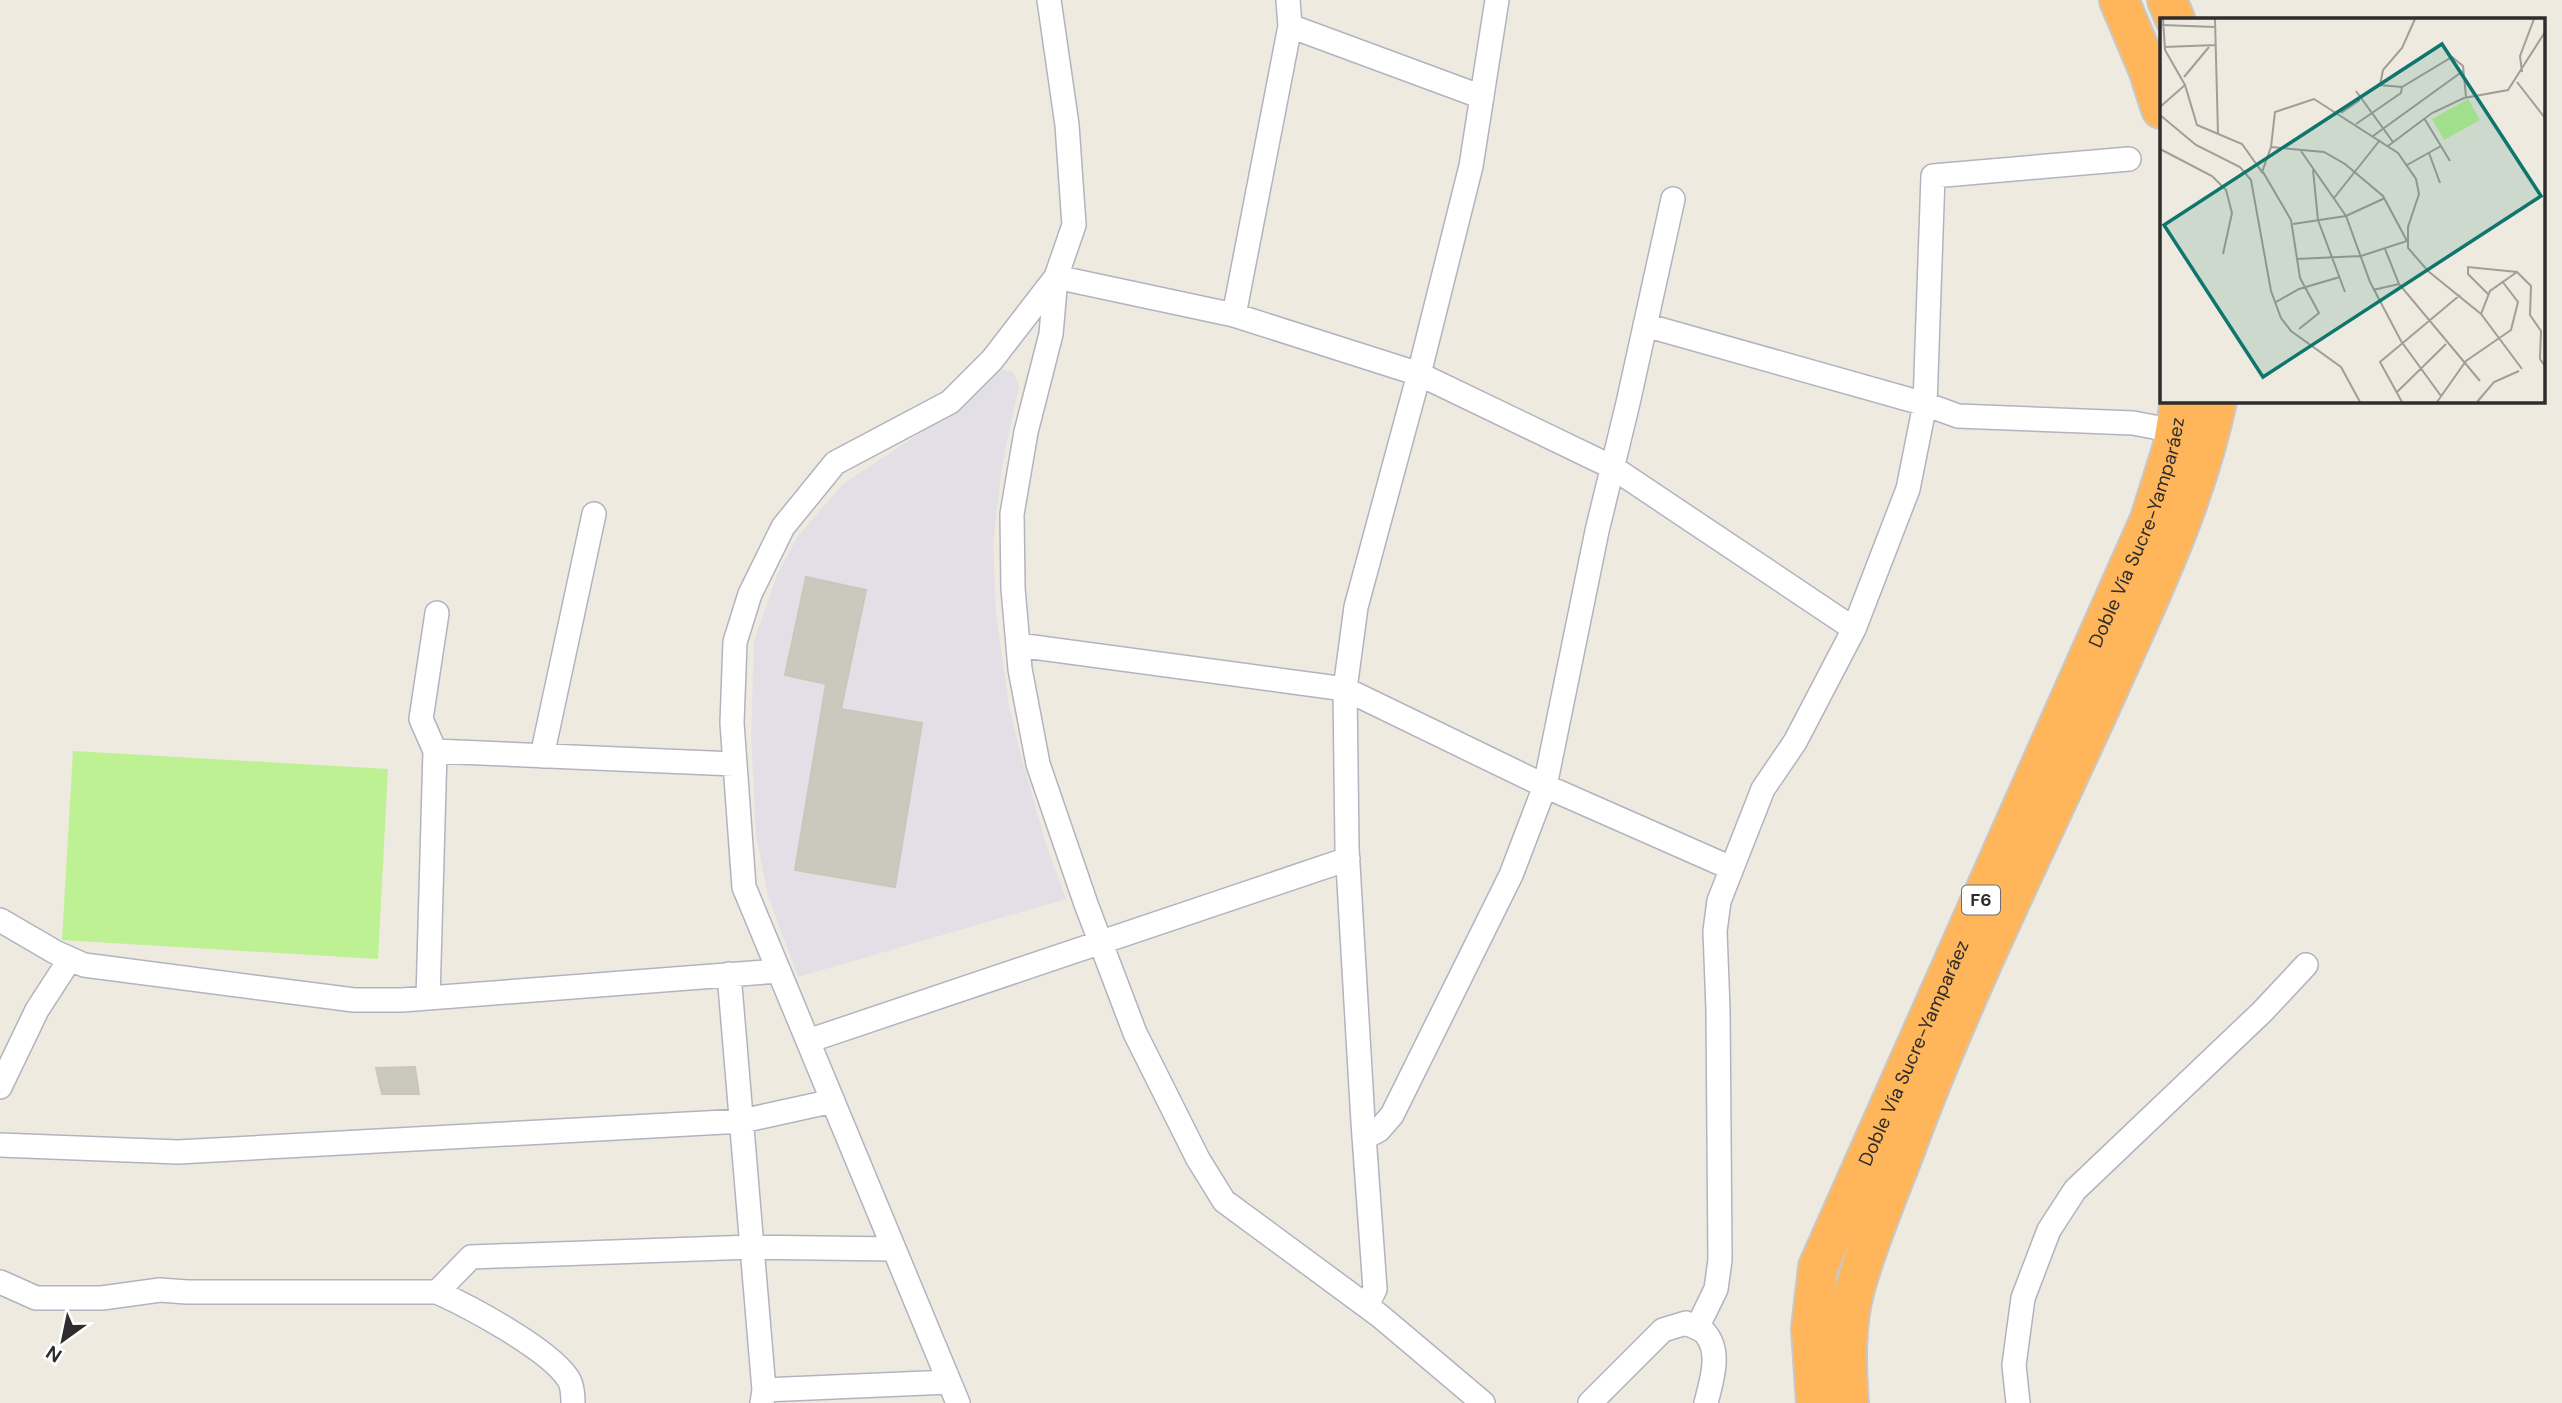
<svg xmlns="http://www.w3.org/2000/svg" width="2562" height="1403" viewBox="0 0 2562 1403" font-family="'DM Sans',sans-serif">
	<rect width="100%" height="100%" fill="#efeadf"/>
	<!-- industrial -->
	<path fill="#e3dfe7" d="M1000 369 1013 372 1019 386 1002 466 993 544 996 614 1009 706 1022 760 1045 841 1066 899 798 977 768 896 756 835 751 735 754 641 777 575 798 536 843 484 949 414 986 384Z"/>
	<!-- pitch -->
	<path fill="#bdf193" d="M73 751 388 769 378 959 62 940Z"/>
	<!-- building -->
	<path fill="#cbc8bd" stroke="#cbc7b8" stroke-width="2" d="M806 577 866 590 841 709 922 723 895 887 795 870 826 684 785 675Z
		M415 1067 419 1094H382L376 1068Z"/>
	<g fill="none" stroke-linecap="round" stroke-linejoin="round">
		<defs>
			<path id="street" d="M1290 26 1482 97
				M1234 315 1290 26 1288 0
				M1645 325 1925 404 1958 416 2133 423 2175 431
				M1018 645 1345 689 1545 786 1731 868
				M435 751 734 764
				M542 756 594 514
				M0 920 55 952 84 965 354 1000H402L779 971
				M729 974 764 1390 762 1403
				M428 998 435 751 421 719 437 613
				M808 1041 1348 859
				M0 1087 37 1010 70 959
				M1364 1138 1379 1130 1392 1115 1511 875 1545 786 1597 531 1628 403 1673 199
				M0 1145 178 1152 742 1121 833 1101
				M0 1282 36 1298H102L160 1290 187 1292H437C470 1307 547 1348 567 1377 572 1383 573 1395 573 1403
				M437 1292 471 1257 752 1247 894 1249
				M1367 1306 1375 1289 1363 1122 1347 848 1345 689 1356 607 1419 374 1471 166 1497 0
				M1697 1328 1716 1289 1720 1260 1718 1009 1715 931 1719 901 1763 789 1795 742 1854 629 1908 489 1925 404 1933 176 2129 159
				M764 1390 949 1382
				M958 1403 744 887 732 723 735 642 750 594 783 527 835 463 950 402 992 360 1056 277 1074 225 1067 125 1049 0
				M1483 1403 1380 1316 1224 1201 1198 1159 1135 1033 1086 904 1038 764 1020 669 1013 588 1012 514 1026 432 1051 334 1056 277 1234 315 1419 374 1612 467 1854 629
				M1590 1403 1663 1330 1686 1323C1692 1326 1701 1329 1705 1333 1722 1352 1711 1382 1706 1403
				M2018 1403 2014 1365 2023 1298 2049 1230 2075 1190 2262 1012 2306 965"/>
			<g id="highway">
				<path d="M2119 0 2148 69 2161 109"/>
				<path d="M2167 0 2175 19"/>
				<path id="s1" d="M1816 1403 1811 1329 1818 1267 2150 519 2172 449 2180 401"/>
				<path d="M1849 1403C1846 1364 1845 1322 1856 1285 1869 1239 1889 1193 1906 1148 1964 991 2040 841 2109 688 2151 595 2196 501 2217 401"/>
			</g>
		</defs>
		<!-- street casing -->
		<use href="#street" stroke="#b2b3c1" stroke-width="26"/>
		<!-- highway casing -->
		<use href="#highway" stroke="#c8c8c8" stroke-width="42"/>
		<!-- street -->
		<use href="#street" stroke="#fff" stroke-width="23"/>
		<!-- highway -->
		<use href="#highway" stroke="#ffb65a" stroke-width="38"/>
	</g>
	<g text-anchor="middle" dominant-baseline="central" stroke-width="5" stroke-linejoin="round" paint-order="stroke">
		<!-- shield labels -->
		<rect fill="#fff" stroke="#6c6c6c" stroke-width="2" x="1962" y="885.5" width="38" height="29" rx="5"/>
		<g font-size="18" font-weight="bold" fill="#2d2d2d">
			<text x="1981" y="900">F6</text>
		</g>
		<!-- street labels -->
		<g font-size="19" fill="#2d2d2d" stroke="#fff">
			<text stroke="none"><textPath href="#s1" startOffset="938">Doble Vía Sucre-Yamparáez</textPath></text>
			<text stroke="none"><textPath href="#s1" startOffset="371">Doble Vía Sucre-Yamparáez</textPath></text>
		</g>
	</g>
	<!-- overview -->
	<g transform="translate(2160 18)">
		<rect width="385" height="385" fill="#efeadf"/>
		<path d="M308 81 320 102 284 122 272 101Z" fill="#bdf193"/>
		<path fill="none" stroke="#a19e98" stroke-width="2" d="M3 1 5 32 25 67M55 1 58 116M255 1 242 30 223 52 220 67 242 69 292 39 303 48 306 79M2 7 55 9M4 29 56 27M362 54 360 38 374 1M24 59 49 29M357 64 385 100M196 73 233 124M0 89 25 67 37 107 82 126 102 154 111 129 115 94 154 81 238 135 256 161 259 176 248 209V230L268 253 321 296 362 351M181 95 200 82M0 97 36 127 80 149 91 162 111 273 121 300 131 313 181 349 200 384M264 100 290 143M196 106 241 75 242 69M213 118 303 53M228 128 272 95 304 80 348 72 385 14M111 129 164 134 185 146 223 178 247 223 201 238 136 241M0 131 52 158 66 172 72 195 63 236M141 133 186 198 210 264 241 323 281 378M269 135 280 165M247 147 281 128M153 152 158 202 185 274M103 154 131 202 140 260 159 295 139 311M174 180 220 122M133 206 186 198 225 180M225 231 239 266 320 363M213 272 239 266M328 276 308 256V249L357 254 371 268 370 297 381 313 380 341 385 348M116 284 139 271 180 259M321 296 330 273 357 254M236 375 286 326M242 384 220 344 300 277M277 384 306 343 351 312 358 284 342 263M317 384 334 364 359 353"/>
		<path fill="#0f766e" fill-opacity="0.15" stroke="#0f766e" stroke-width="3.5" d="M282 26 381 178 103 359 4 207Z"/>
		<rect width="385" height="385" fill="none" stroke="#2d2d2d" stroke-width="3.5"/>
	</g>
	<!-- north arrow -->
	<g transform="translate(63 1340) rotate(213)" stroke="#ffffff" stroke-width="5" paint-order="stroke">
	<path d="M0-5L12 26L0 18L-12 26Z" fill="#2d2d2d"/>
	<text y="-10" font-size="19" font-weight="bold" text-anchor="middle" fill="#2d2d2d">N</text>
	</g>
</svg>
